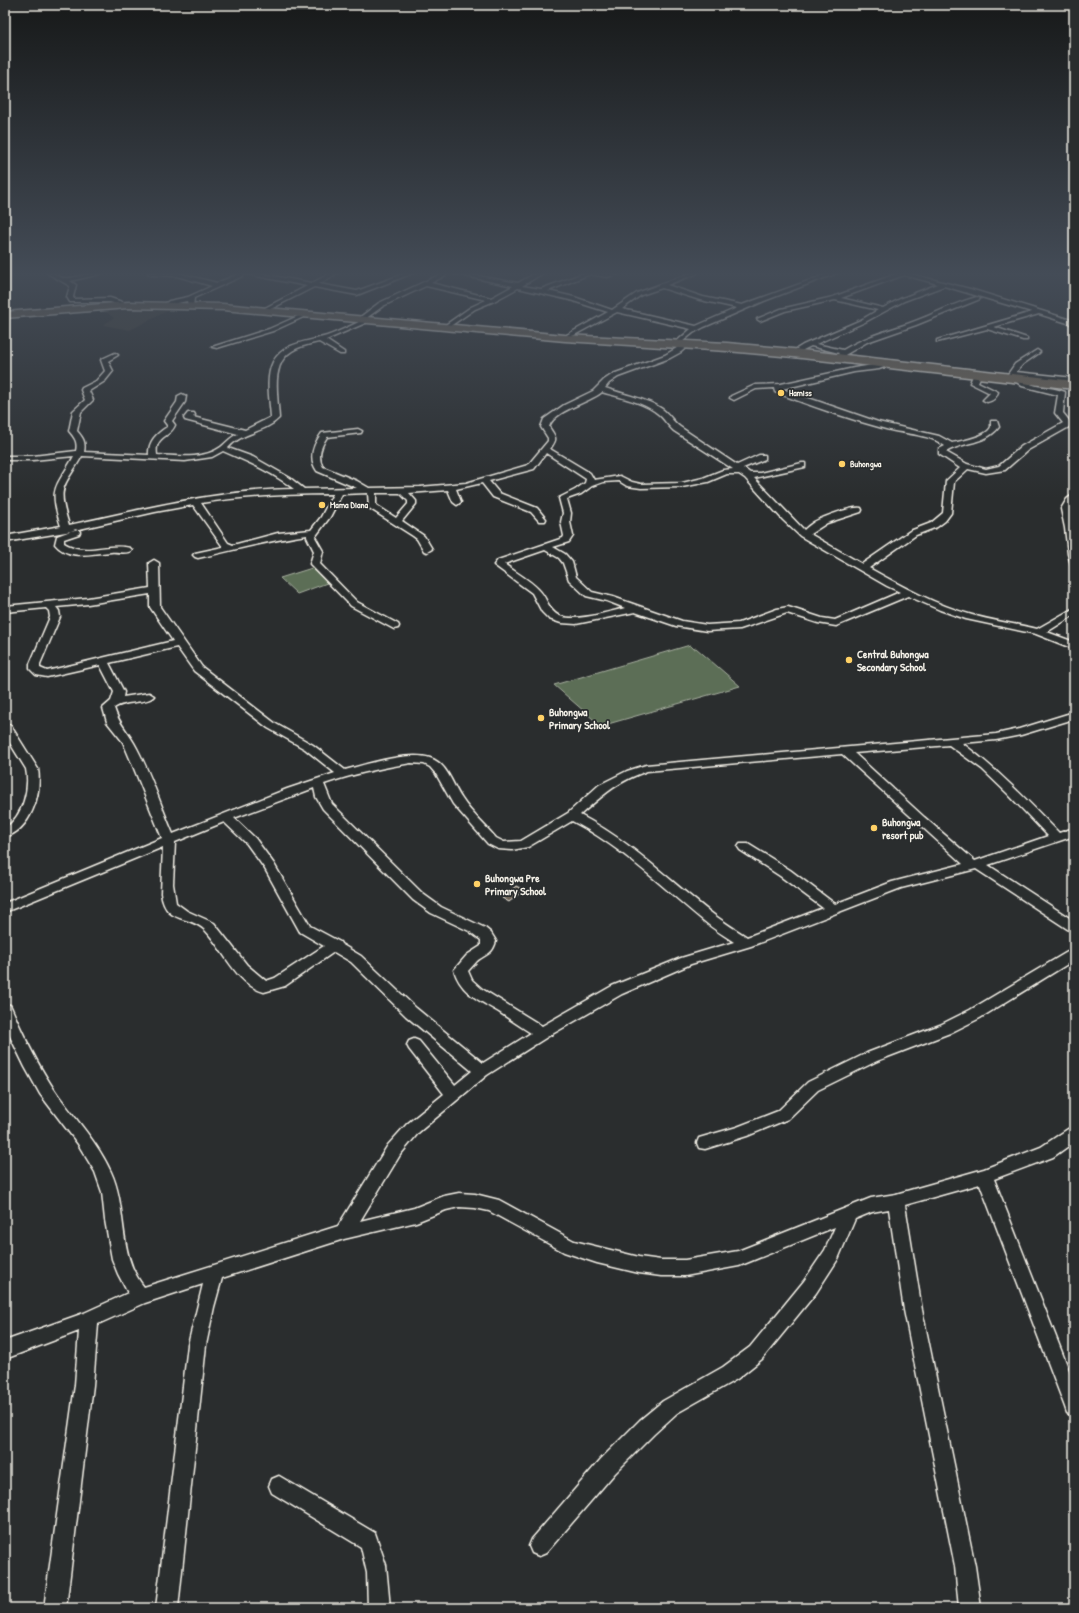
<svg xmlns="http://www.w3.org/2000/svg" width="1079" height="1613" viewBox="0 0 1079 1613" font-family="'Patrick Hand',sans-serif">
	<rect width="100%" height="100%" fill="#2a2d2e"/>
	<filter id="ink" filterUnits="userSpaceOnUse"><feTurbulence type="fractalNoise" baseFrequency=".025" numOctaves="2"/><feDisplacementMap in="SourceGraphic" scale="8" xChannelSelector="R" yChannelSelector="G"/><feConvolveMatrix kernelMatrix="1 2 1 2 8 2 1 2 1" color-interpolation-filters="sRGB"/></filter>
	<g filter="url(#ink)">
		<!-- built -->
		<path fill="#3e3c39" d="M173 308 130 330 103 325 114 318 106 312 92 311 91 309Z"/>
		<!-- green -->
		<path fill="#5c6e57" stroke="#a8b0a0" d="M312 568 327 583 297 594 280 578Z
			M690 645 694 649 696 648 740 686 601 726 554 685Z"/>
		<!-- building -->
		<path fill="#6b6052" stroke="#f4f1e8" d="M516 886 524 890 509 902 502 898Z"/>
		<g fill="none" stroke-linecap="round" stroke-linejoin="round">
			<defs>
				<path id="minor" d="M47 273C55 272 58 278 65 278 72 279 90 273 101 273L100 274 70 281 76 285 73 297 74 299 110 298 131 305 128 307 110 302H70L67 297 70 286Z
					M148 273H178L217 283 241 273H256L312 283 331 273H338L319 284 357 291 406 273H413L357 295 314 287 265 312 262 310 263 309 307 286 247 274 194 298 193 307H189L187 301 173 304 166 307 163 305 169 301 188 297 212 286 177 276 151 275Z
					M443 273H450L431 283 491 298 513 286 451 273H461L518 283 536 273H543L522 286 541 289 584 273H619L618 274 607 277 590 274 548 291 574 297 612 310 637 293 691 273H698L667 285 703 297 742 305 830 273H837L764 301 704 327 693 333 677 346 674 344 675 343 691 329 617 312 567 339H563V337L608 312 570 300 518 288 494 301 475 309 446 329 443 327 444 326 471 307 486 300 426 286 383 306 365 319H370V321L326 340 344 352V354H340L319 342C310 344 300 346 292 351 270 364 278 396 279 418 265 433 241 432 228 448L253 457 290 478 304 489 357 488 317 471C308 458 313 445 322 433L358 429 362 431 361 433 327 437C321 446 317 457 323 467L357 481 369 488 420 487 466 483 528 465 548 441V438L541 427 544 419 564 405 593 391 604 380 613 374 665 355 687 342 690 344 681 352 670 358 618 377 609 383 605 388C622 394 648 399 662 409 669 414 673 422 680 427L737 465 759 455H765V459L743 468 750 473H760L802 463H805V467L754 478 804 530C807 527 811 524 814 522 823 517 852 506 861 508L862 510 861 512 827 523 810 534 862 564 910 531 931 523 943 513 946 481 960 468 939 454V449L945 446C930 434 905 434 886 429 849 419 811 406 775 392L774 388 756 389 734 400 730 398 731 396 755 385 781 384 854 368 892 362V364L879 369 854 372 782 389 878 422 939 436 952 443C961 441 987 437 991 427 991 425 991 423 991 421H997L999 427C985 445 964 441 946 452L967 464 986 469 999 466 1022 446 1063 423 1055 413 1058 395 1022 386 1014 380 1015 376 1010 379 1006 377 1015 364 1037 350 1040 352 1039 353 1023 364 1016 372 1074 378V382L1020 377C1030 389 1051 386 1065 392L1063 413 1071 423 1069 427 1028 450 1005 470 986 473 968 469 954 482 951 513 945 521 937 527 916 535 869 568C901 586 936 605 972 615 993 621 1016 624 1037 629L1074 608V615L1047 632 1074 642V649L1036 634 966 619 940 610 908 596 836 626 818 623 787 613 740 629 707 631 676 626 635 612 576 624 561 623 549 619 542 612 532 593 494 565 498 560 563 538 564 536 561 522 563 513 559 498 575 490 585 483 586 479 546 453 534 469 489 481 499 493 537 508 546 519 545 521H539L531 512 493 497 482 483 456 489 461 502 457 505 453 502 448 490 409 493 416 501V504L402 521 424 536 432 549 427 552 424 551 417 539 413 536 369 508 368 493 342 494 330 517 315 537 323 551 320 564 357 602 398 624 399 626 398 628 394 629 351 606 312 566 310 564 314 551 307 537V535C270 540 235 550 198 558L195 557 193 555 195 553 223 547 193 505 155 512 66 532 5 542V536L61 526C48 486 56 489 74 456L33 460H5V456H33L76 451C78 442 75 438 69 431L73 411 85 400 81 390 82 388 96 381 105 371 101 360 102 359 115 353 118 355 108 361 113 371 105 381 89 391 93 400 81 412 77 431C83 438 86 442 84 452L149 455C148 442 156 434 167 427V425L164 421 177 402 178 396 182 394 186 396 185 402 172 421 175 425C170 438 154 436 157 455 177 456 203 460 221 447 227 442 231 437 238 434L185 420 184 418 188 413H194L195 415 193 417 245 430 271 417C270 401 265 378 273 362 284 342 308 342 327 336 338 332 350 326 361 321L358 319 359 318 379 303ZM662 288 700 300 737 308 696 326 622 309 641 295ZM602 392C618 397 644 402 657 413 664 418 667 425 674 431L733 469 723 470 703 478 682 483 641 484 632 482 620 476 594 480 590 473 550 449C558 438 556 438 549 427 554 410 589 403 602 392ZM223 451C248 462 272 472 294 489 217 490 144 509 69 525 56 485 64 488 82 456L185 461 212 457ZM727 474H739L745 478 783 520 800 536 887 586 900 592 835 620 822 618 788 607 777 609 739 623 707 625 682 621 613 597 592 592 576 577 572 562 565 554 553 547 569 542 573 536 570 522 571 513 567 499 581 494 592 486 603 482 619 481 627 486 641 488 682 487 708 482ZM376 493H400L408 501V504L396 518 376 505ZM333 494 321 517 311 530 278 533 233 545 228 543 201 503C245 496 289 494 333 494ZM545 550 559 558 563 563 569 580 586 596 607 601 625 608C608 612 579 621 563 617 549 614 548 599 539 590 530 580 515 572 504 564Z
					M899 273H907L970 289 1074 321V325L1039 314 994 327 1027 338V340H1023L987 329 937 342V340L1032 312 944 286 904 301 865 322 816 344 843 350C864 337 887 331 910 323 933 315 954 303 977 297L980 299 916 325 867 342 838 359 835 357 839 353 811 346 795 354 790 353 803 345 861 320 878 310 835 300 785 311 760 321 757 319 781 309 833 297ZM904 275 938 284 900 299 883 308 841 298Z
					M305 313 310 314 273 331 217 348 212 347 269 329Z
					M978 371 982 373 978 382 998 392C996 398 993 401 987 402L983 400 990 393 970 383 974 373Z
					M1074 494V501L1070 509 1074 527V565L1071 564 1068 554 1065 528 1061 509 1067 499Z
					M76 529 79 530 80 532 79 534 64 539V543C88 557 105 542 130 548L132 550C127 555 117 551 111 552 92 553 69 561 55 544L57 536Z
					M154 560 159 563 160 607 202 667 276 724 313 745 345 770C367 764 409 751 430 758 448 764 452 785 462 799 471 813 485 825 496 838L504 842 521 841 568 813 599 785 627 771 646 765 996 734 1019 729 1074 712V719L1021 735 996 740 962 743C998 770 1028 801 1059 833L1074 828V836L988 865 1074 921V932L1069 930 976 869 901 888 751 946 691 964 622 994 547 1037 487 1075 419 1132 400 1155 360 1221 414 1208 444 1196 459 1193 475 1194 499 1200 574 1241 639 1257 661 1260H685L738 1251 871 1198 896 1194 984 1169 1041 1147 1068 1129 1074 1128V1142L1053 1157 994 1179 1074 1383V1416L1067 1413 1065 1407 980 1184 905 1205 922 1310 975 1566 981 1608H959L955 1566 904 1310 889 1209 872 1212 855 1219 838 1259 816 1293 762 1359 737 1379 677 1413 654 1434 615 1473 546 1553 539 1556 532 1553 529 1546 532 1539 601 1459 640 1420 663 1401 723 1367 750 1347 804 1281 825 1250 835 1227 739 1266 685 1276H661L639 1273 597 1263 564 1252 489 1211 475 1208 459 1207 446 1210 416 1222 344 1239 222 1278 214 1307 206 1345 178 1608H156L188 1345 203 1284 145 1303 98 1324 93 1385 66 1608H44L75 1385 79 1331 5 1359V1341L84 1313 128 1293 118 1274 112 1259 105 1220 102 1192 95 1172 78 1144 40 1094 25 1067 5 1026V1004L10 1005 12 1009C25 1039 39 1068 58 1095 76 1120 98 1143 111 1172 128 1209 117 1254 144 1287L338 1226 388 1145 407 1124 444 1094 409 1049 407 1045 409 1041 414 1039 419 1041 455 1085 472 1071 406 1016 351 962 334 952 285 986 264 992C236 984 224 950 205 930 189 914 165 925 161 893L163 847 5 912V903L162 838 131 761 123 742 107 722 103 708 111 701 114 692 100 665 47 677 36 675 30 669V664L50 617 49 611 46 608 5 612V606L88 598 150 588 149 563ZM150 594V607L173 641 47 671 40 668V664L60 617 59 611 56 607 88 604ZM177 647 194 671 268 728 305 749 335 773 287 789 173 834C160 804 150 771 134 743 126 729 119 724 114 708 125 700 147 704 154 696L149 693 123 697 124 692 109 663ZM949 745 982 769 1008 794 1048 836 975 861 924 817 854 753ZM842 754 963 864 892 882 835 904 790 870 748 844H740L738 847 740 850 780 876 823 908 747 937C736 930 725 923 714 915 668 880 632 842 580 815 603 795 618 781 647 771ZM411 763 424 764 430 767 436 774 453 804 488 844 498 849 512 850 528 847 572 821C622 847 661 886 704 921 713 929 724 935 734 942L681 958 612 986 542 1026 482 989 472 980 468 971C471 968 474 964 477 961 487 953 492 955 496 941L491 933 485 928 441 907 423 894 332 804 324 784C353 774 381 768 411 763ZM314 788 316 797 323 809 413 900 431 913 469 931 481 940V946L467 955 454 970C461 993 479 1000 499 1012 509 1019 520 1026 531 1033L483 1063 416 1008 361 956 341 944 340 942 310 926 274 864 255 838 234 818ZM224 822 247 844 265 869 300 932 324 946 275 978 266 981 247 965 214 923 187 911 176 903 173 884 175 842Z
					M5 723 11 726 38 769C42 793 31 830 5 837V828C23 817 30 788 26 769L5 735Z
					M1074 949V960L980 1018 950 1033 877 1061 818 1090 788 1119 747 1136 705 1149 699 1148 697 1143 699 1138 737 1127 778 1111 808 1082 867 1053 940 1025 970 1010 1069 951Z
					M279 1476 375 1533 386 1565 390 1608H368L367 1573 361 1547 272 1493 269 1486 272 1479Z"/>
				<path id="trunk" d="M128 302 223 304 565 335 727 343 793 349 1074 381V389L793 357 727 351 565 341 223 310 128 308 5 318V312Z"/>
			</defs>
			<!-- minor casing -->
			<use href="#minor" stroke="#f4f1e8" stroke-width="3"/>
			<!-- trunk casing -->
			<use href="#trunk" stroke="#f4f1e8" stroke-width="3"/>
			<!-- minor -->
			<use href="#minor" fill="#2a2d2e" fill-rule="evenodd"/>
			<!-- trunk -->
			<use href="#trunk" fill="#746a5a" fill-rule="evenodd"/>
		</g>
	</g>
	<!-- sky -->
	<linearGradient id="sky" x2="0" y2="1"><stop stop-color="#171919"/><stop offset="0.55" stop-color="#444c57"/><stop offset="1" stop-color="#444c57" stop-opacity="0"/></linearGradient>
	<rect width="1079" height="498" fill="url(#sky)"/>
	<!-- markers -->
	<g fill="#ffd166" stroke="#2a2d2e" stroke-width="1.5">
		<circle cx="781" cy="393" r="4"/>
		<circle cx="842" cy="464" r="4"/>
		<circle cx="322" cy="505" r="4"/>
		<circle cx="849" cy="660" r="4"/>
		<circle cx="541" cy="718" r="4"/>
		<circle cx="874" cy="828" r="4"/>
		<circle cx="477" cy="884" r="4"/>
	</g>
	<g text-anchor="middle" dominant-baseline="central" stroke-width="3.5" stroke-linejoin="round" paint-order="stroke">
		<!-- far-poi labels -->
		<g font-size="9" font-weight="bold" fill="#f4f1e8" stroke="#2a2d2e" text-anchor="start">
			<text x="789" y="393">Hamiss</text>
			<text x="850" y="464">Buhongwa</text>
			<text x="330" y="505">Mama Diana</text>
		</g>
		<!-- poi labels -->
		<g font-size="11" font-weight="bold" fill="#f4f1e8" stroke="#2a2d2e" text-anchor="start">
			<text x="857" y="654">Central Buhongwa<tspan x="857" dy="13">Secondary School</tspan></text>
			<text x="549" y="712">Buhongwa<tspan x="549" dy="13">Primary School</tspan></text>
			<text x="882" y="822">Buhongwa<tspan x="882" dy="13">resort pub</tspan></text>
			<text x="485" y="878">Buhongwa Pre<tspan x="485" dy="13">Primary School</tspan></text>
		</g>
	</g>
	<!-- margin -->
	<rect width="1079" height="1613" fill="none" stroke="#2a2d2e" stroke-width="20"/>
	<rect x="10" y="10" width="1059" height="1593" fill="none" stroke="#f4f1e8" stroke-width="1.5" filter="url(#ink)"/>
</svg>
